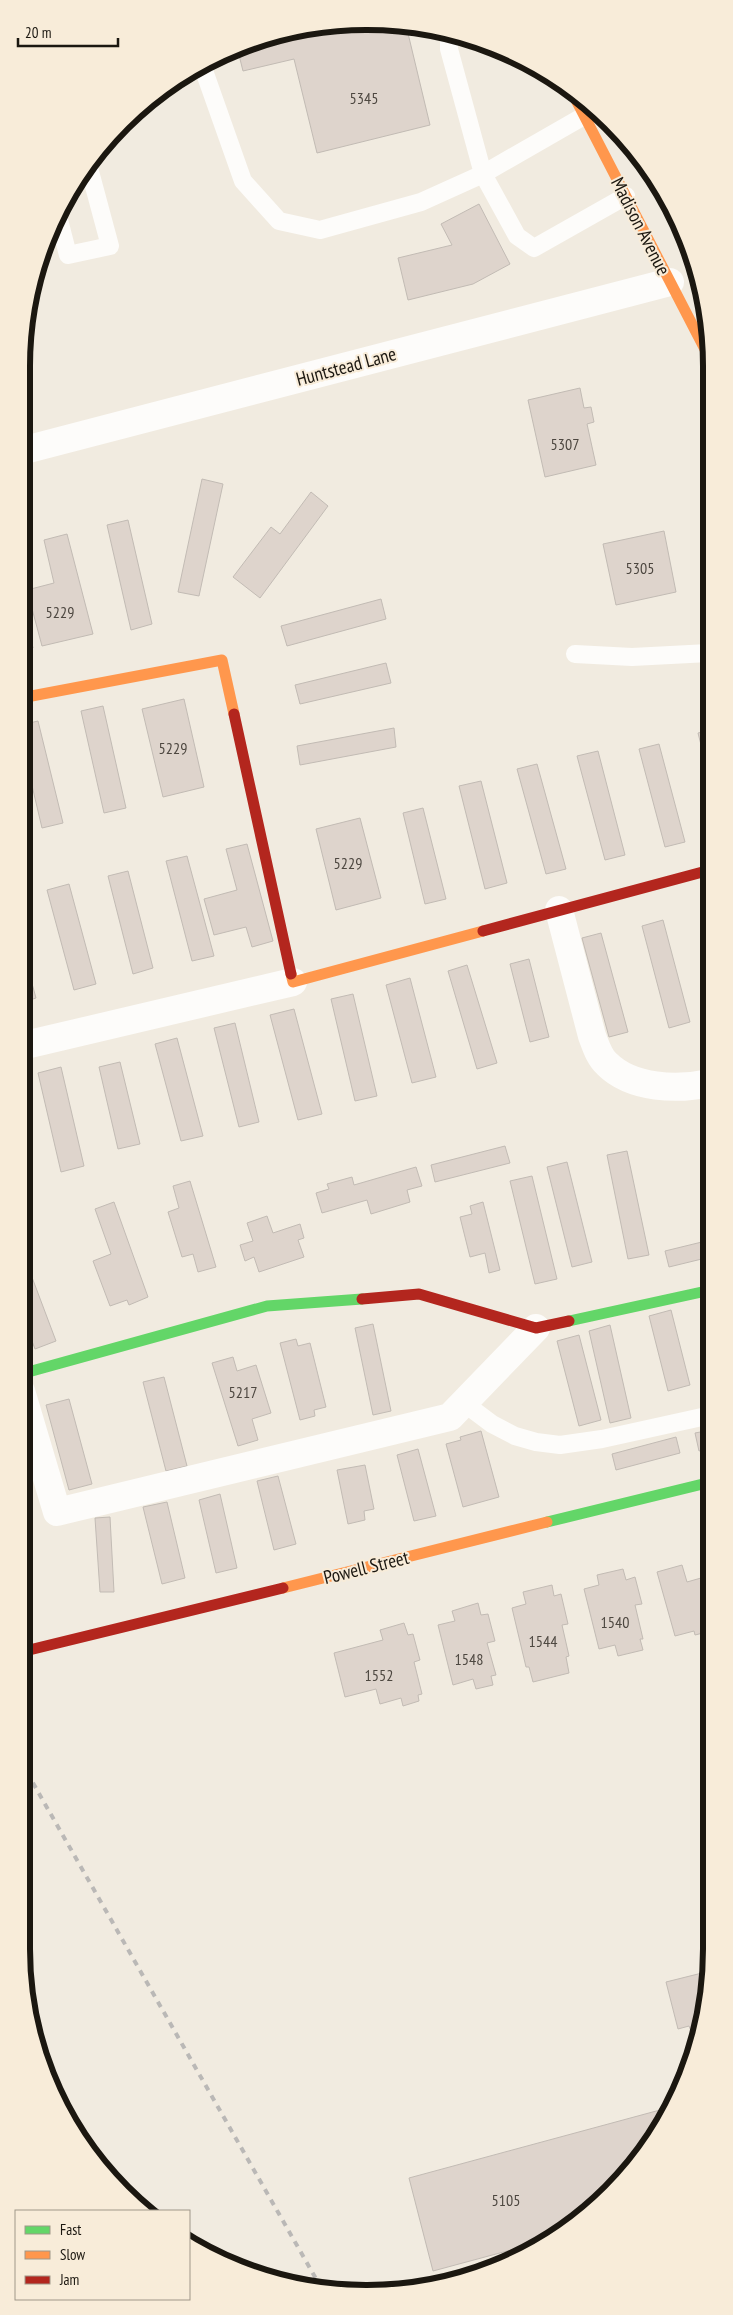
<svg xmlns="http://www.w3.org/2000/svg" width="733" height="2315" viewBox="0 0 733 2315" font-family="'PT Sans Narrow',sans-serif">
	<rect width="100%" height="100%" fill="#f1ebe0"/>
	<!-- building -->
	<path fill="#ded4cc" stroke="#c2bbb4" d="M367 21 406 25 430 125 317 153 294 59 243 71 237 47 299 28Z
		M479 204 510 264 473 284 408 300 398 258 452 245 441 224Z
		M580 388 584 408 591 407 594 422 587 424 596 465 545 477 528 400Z
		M202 479 223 484 199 596 178 592Z
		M311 492 328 506 260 598 233 577 271 527 280 534Z
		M128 520 152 624 131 630 107 525Z
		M664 531 676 592 616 605 603 544Z
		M67 534 93 634 42 646 27 590 54 583 44 540Z
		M381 599 386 619 287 646 281 626Z
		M21 601 33 648 21 650Z
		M386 663 391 683 300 704 295 685Z
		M184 699 204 787 163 797 142 709Z
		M103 706 126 808 104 813 81 711Z
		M38 721 63 823 42 828 21 739V725Z
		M394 728 396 747 300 765 297 746Z
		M710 730V780L698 733Z
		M659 744 685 842 665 847 639 749Z
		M598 751 625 855 605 860 577 756Z
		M537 764 566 869 546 874 517 769Z
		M481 781 507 883 485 889 459 786Z
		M423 808 446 899 425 904 403 813Z
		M360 818 381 898 336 910 316 829Z
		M247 844 273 941 252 947 246 927 214 935 204 899 237 890 226 849Z
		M187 856 214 956 192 961 166 861Z
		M128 871 153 968 133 974 108 876Z
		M69 884 96 984 74 990 47 890Z
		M710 907V944L701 909Z
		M663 920 690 1022 669 1028 642 926Z
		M601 933 628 1032 609 1037 582 938Z
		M21 944 36 998 21 1003Z
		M529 959 549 1037 530 1042 510 964Z
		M467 965 497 1063 477 1069 448 971Z
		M410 978 436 1077 412 1083 386 985Z
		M353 994 377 1096 355 1101 331 999Z
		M294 1009 322 1114 298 1120 270 1015Z
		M235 1023 259 1122 239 1127 214 1028Z
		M177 1038 203 1136 181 1141 155 1044Z
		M120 1062 140 1144 118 1149 99 1067Z
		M61 1067 84 1166 61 1172 38 1073Z
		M505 1146 510 1163 435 1182 431 1165Z
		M627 1151 649 1255 628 1259 607 1155Z
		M567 1162 592 1262 572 1267 547 1167Z
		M416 1167 422 1186 407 1190 410 1202 371 1214 367 1200 322 1213 316 1193 329 1189 327 1184 352 1177 354 1185Z
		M532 1176 557 1279 535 1284 510 1181Z
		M190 1181 216 1267 198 1272 193 1254 182 1257 168 1212 179 1208 173 1186Z
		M114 1202 148 1297 129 1305 127 1300 110 1306 93 1261 111 1254 95 1209Z
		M483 1202 500 1270 489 1273 485 1253 470 1257 460 1217 472 1214 470 1206Z
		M267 1216 273 1233 300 1224 304 1238 298 1240 304 1257 259 1272 254 1257 245 1261 240 1245 253 1241 247 1223Z
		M710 1240V1257L669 1267 665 1251Z
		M21 1248 56 1341 35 1349 21 1312Z
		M671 1310 690 1385 668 1391 649 1316Z
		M373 1324 391 1411 373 1415 355 1328Z
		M610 1325 631 1418 610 1423 589 1331Z
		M579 1335 601 1420 579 1426 557 1341Z
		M296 1339 298 1346 310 1343 326 1407 314 1410 315 1416 300 1420 280 1343Z
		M233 1357 237 1371 256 1365 271 1413 252 1419 258 1440 238 1446 212 1363Z
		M164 1377 187 1466 166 1471 143 1382Z
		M69 1399 92 1484 69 1490 46 1405Z
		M711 1430V1448L699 1451 695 1433Z
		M481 1431 499 1497 463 1507 446 1444 461 1440 460 1437Z
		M676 1437 680 1453 616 1470 612 1454Z
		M418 1449 436 1516 414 1521 397 1455Z
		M365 1465 374 1509 364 1511 365 1520 348 1524 337 1470Z
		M278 1476 296 1544 274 1550 257 1481Z
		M220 1494 237 1568 216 1573 199 1500Z
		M167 1502 185 1578 162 1584 143 1507Z
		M110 1517 114 1592H100L95 1518Z
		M682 1565 687 1582 701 1578 711 1614V1631L695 1635 694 1631 675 1636 657 1572Z
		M623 1569 626 1580 635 1577 642 1604 635 1605 643 1639H640L643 1650 618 1656 615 1645 599 1649 584 1589 599 1585 597 1575Z
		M552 1585 554 1596 561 1594 568 1624 562 1625 569 1656 566 1657 569 1673 533 1682 529 1667H526L512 1608 526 1604 523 1592Z
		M478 1603 481 1615 488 1614 495 1641 487 1643 496 1675 491 1676 493 1685 476 1689 473 1679 453 1685 438 1625 455 1621 452 1611Z
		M404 1623 408 1635 413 1634 420 1660 414 1662 422 1694 418 1695 419 1701 403 1706 401 1698 380 1704 376 1689 345 1697 334 1653 383 1640 380 1630Z
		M710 1971 705 2016 701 2028 691 2031 689 2026 678 2029 666 1982Z
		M671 2107 654 2140 576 2223 548 2240 433 2271 409 2178Z"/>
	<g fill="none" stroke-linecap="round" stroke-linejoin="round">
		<!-- lane -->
		<path stroke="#fdfcfa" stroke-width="18" d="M449 34V49L483 174 517 236 534 248 626 196
			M202 65 243 181 279 221 320 230 421 202 483 174 584 116
			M58 216 68 255 110 246 88 164
			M575 654 632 657 709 653
			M464 1403 492 1424 515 1436 536 1442 560 1445 602 1439 711 1415"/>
		<!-- street -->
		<path stroke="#fdfcfa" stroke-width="28" d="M21 451 670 282
			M559 910 592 1036C596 1046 599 1057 607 1064 632 1089 678 1090 710 1083
			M21 1046 293 982
			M21 1391 57 1512 450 1417 536 1328"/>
		<!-- fast -->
		<path stroke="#63d668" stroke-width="11" d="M569 1321 711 1290
			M21 1374 267 1306 362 1299
			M547 1522 711 1482"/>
		<!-- slow -->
		<path stroke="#ff974d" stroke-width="11" d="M574 96 709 357
			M21 698 222 660 234 714
			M291 974 293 982 483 931
			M283 1588 547 1522"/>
		<!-- jam -->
		<path stroke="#b3261e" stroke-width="11" d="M234 714 291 974
			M483 931 710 870
			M362 1299 419 1294 536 1328 569 1321
			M21 1652 283 1588"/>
		<!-- rail -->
		<path stroke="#bab8b6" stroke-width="4" stroke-dasharray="6 6" stroke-linecap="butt" d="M21 1762 323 2291"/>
	</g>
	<g text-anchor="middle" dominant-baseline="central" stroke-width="4" stroke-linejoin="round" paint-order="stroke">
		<!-- number labels -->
		<g font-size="16" fill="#4d4740">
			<text x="364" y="98">5345</text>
			<text x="565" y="444">5307</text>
			<text x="640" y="568">5305</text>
			<text x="60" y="612">5229</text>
			<text x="173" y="748">5229</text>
			<text x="348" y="863">5229</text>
			<text x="243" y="1392">5217</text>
			<text x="615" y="1622">1540</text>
			<text x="543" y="1641">1544</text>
			<text x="469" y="1659">1548</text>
			<text x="379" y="1675">1552</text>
			<text x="506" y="2200">5105</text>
		</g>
		<!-- street labels -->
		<g font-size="19" fill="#1b1710" stroke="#f8ecd9">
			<text transform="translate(641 226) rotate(63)">Madison Avenue</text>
			<text transform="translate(346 366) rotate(-15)">Huntstead Lane</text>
			<text transform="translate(366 1567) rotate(-14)">Powell Street</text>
		</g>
	</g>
	<!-- crop -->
	<path d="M0 0H733V2315H0ZM366 30H367A336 336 0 0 1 703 366V1949A336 336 0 0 1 367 2285H366A336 336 0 0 1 30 1949V366A336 336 0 0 1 366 30Z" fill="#f8ecd9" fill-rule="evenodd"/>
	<path fill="none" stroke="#1b1710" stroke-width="6" d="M366 30H367A336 336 0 0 1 703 366V1949A336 336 0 0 1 367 2285H366A336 336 0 0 1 30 1949V366A336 336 0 0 1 366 30Z"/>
	<!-- legend -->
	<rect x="15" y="2210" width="175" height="90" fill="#f8ecd9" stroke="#a09789"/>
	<rect x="25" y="2226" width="25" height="8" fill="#63d668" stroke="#a09789"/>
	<text x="60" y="2235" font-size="15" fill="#1b1710">Fast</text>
	<rect x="25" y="2251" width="25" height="8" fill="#ff974d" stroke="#a09789"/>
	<text x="60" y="2260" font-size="15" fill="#1b1710">Slow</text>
	<rect x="25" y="2276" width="25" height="8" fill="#b3261e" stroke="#a09789"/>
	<text x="60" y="2285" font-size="15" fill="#1b1710">Jam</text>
	<!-- scale -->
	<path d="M18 38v8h100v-8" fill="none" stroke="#1b1710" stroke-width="2.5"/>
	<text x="25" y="38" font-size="15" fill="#1b1710" stroke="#f8ecd9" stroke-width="4" paint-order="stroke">20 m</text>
</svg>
